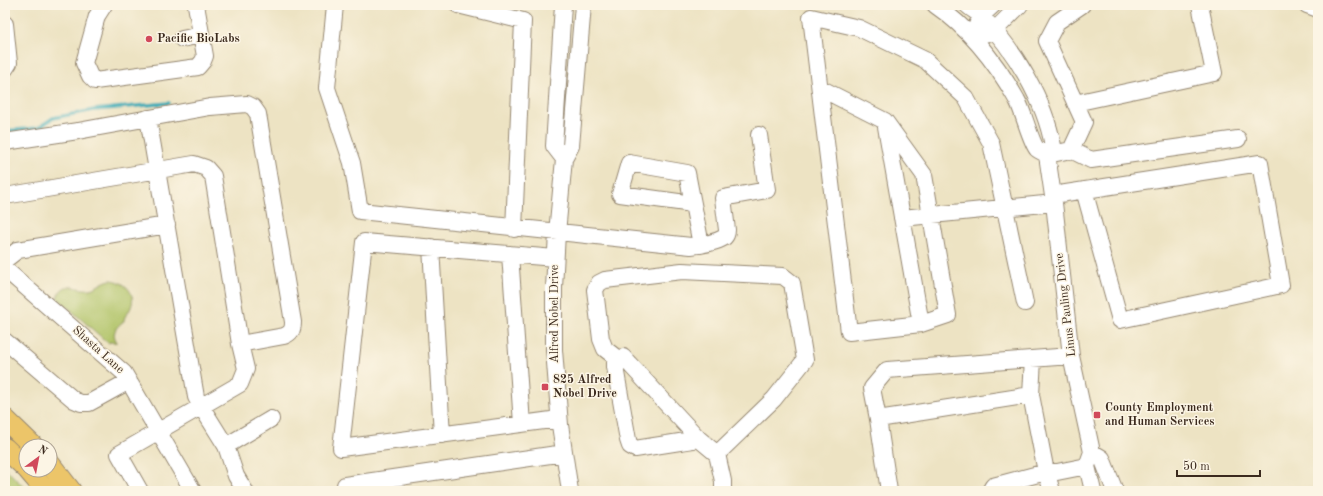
<svg xmlns="http://www.w3.org/2000/svg" width="1323" height="496" viewBox="0 0 1323 496" font-family="'Old Standard TT',serif">
	<rect width="100%" height="100%" fill="#fcf5e5"/>
	<filter id="ink" filterUnits="userSpaceOnUse"><feTurbulence type="fractalNoise" baseFrequency=".025" numOctaves="2"/><feDisplacementMap in="SourceGraphic" scale="8" xChannelSelector="R" yChannelSelector="G"/><feConvolveMatrix kernelMatrix="1 2 1 2 8 2 1 2 1" color-interpolation-filters="sRGB"/></filter>
	<filter id="wash" filterUnits="userSpaceOnUse"><feTurbulence type="fractalNoise" baseFrequency=".012" numOctaves="4" result="noise"/><feDisplacementMap in="SourceGraphic" scale="16" xChannelSelector="R" yChannelSelector="G"/><feGaussianBlur stdDeviation="0.9" result="paint"/><feColorMatrix in="noise" values="0 0 0 0 0 0 0 0 0 0 0 0 0 0 0 0 0 1.4 0 .05"/><feComposite in="paint" operator="in"/></filter>
	<g filter="url(#wash)">
		<rect width="100%" height="100%" fill="#ede3c3"/>
		<!-- green -->
		<path fill="#afc265" stroke="#757642" d="M111 280C124 281 137 293 131 307 129 313 124 315 124 321 116 327 111 333 117 342 113 343 111 341 108 343L57 298C64 278 77 291 90 289 98 287 103 281 111 280Z
			M5 468 28 491H5Z"/>
		<g fill="none" stroke-linecap="round" stroke-linejoin="round">
			<!-- stream -->
			<path stroke="#3babb7" stroke-width="3.5" d="M5 131 38 128 53 118 94 110 169 103"/>
		</g>
	</g>
	<g filter="url(#ink)">
		<g fill="none" stroke-linecap="round" stroke-linejoin="round">
			<defs>
				<path id="minor" d="M104 5 97 16 84 63 90 76 95 81 198 67 203 61 205 56 196 5
					M335 5 327 88 352 163 360 211 691 246C700 245 715 243 723 238 726 237 727 233 727 230L723 198 767 190 759 135
					M458 5 523 21 514 229
					M563 5 554 146 564 159
					M935 5C970 29 997 64 1017 100 1023 110 1031 143 1037 149 1040 151 1044 153 1047 155
					M967 5C971 9 977 12 981 16 1014 48 1045 101 1053 146L1047 155 1054 203 1071 356 1092 452 1087 466 1093 491
					M1307 5 1318 9
					M5 24 9 63 5 69
					M977 25 981 16 993 5
					M984 34 994 31 1020 5
					M182 39 201 35
					M820 88 885 121
					M1075 103 1214 73 1200 5
					M148 118 196 397 201 406 226 446 236 476 245 491
					M5 142 78 131 210 107 247 104 253 107 258 114 293 322C293 330 291 333 284 336L240 344
					M1071 150 1091 160 1238 139
					M1047 155 1071 150 1084 122 1047 41 1057 22 1082 5
					M1053 195 1260 163 1281 285 1120 320 1084 190
					M5 196 194 164 206 168 213 176 240 344 246 369 240 384 119 454 140 491
					M693 204 620 194 629 163 687 173 701 245
					M902 218 1054 203
					M431 247 442 435
					M510 254 522 424
					M555 258 364 242 341 448 559 419
					M5 260 18 250 167 225
					M5 269 124 373 193 491
					M921 324 948 315 924 175 885 121 921 324 849 332 811 17 859 28 925 60 966 98 991 143 1025 303
					M5 341 74 400 81 403H89L129 381
					M618 359 615 362V367L628 440 630 446 635 449 699 439
					M1033 359 1031 395 878 419 872 388 887 370 1071 356
					M1031 395 1046 472 1052 491
					M878 419 889 491
					M226 446 271 419
					M1092 452 1102 458 1115 491
					M717 454 774 399 805 360 792 283 783 276 682 271 605 280 599 283 595 290 601 339 605 349 618 359 623 357 699 439 717 454 723 481V491
					M346 491 345 485 564 453
					M570 491 560 425 554 350V288L557 233 564 159 571 146 583 5
					M990 491 993 486 1046 472H1057L1087 466"/>
				<path id="major" d="M5 419 33 446
					M5 448 26 468
					M50 464 71 491
					M28 470 46 491"/>
			</defs>
			<!-- minor casing -->
			<use href="#minor" stroke="#948670" stroke-width="18"/>
			<!-- major casing -->
			<use href="#major" stroke="#948670" stroke-width="22"/>
			<!-- minor -->
			<use href="#minor" stroke="#fff" stroke-width="16"/>
			<!-- major -->
			<use href="#major" stroke="#ecc569" stroke-width="20"/>
		</g>
	</g>
	<!-- markers -->
	<g fill="#d1495b" stroke="#fcf5e5" stroke-width="1.5">
		<circle cx="149" cy="39" r="4"/>
		<rect x="541" y="383" width="8" height="8" rx="2"/>
		<rect x="1093" y="411" width="8" height="8" rx="2"/>
	</g>
	<g text-anchor="middle" dominant-baseline="central" stroke-width="3" stroke-linejoin="round" paint-order="stroke">
		<!-- poi labels -->
		<g font-size="12" font-weight="bold" fill="#3b2a1e" stroke="#fcf5e5" text-anchor="start">
			<text x="157" y="39">Pacific BioLabs</text>
			<text x="553" y="380">825 Alfred<tspan x="553" dy="14">Nobel Drive</tspan></text>
			<text x="1105" y="408">County Employment<tspan x="1105" dy="14">and Human Services</tspan></text>
		</g>
		<!-- street labels -->
		<g font-size="12" fill="#3b2a1e" stroke="#fcf5e5">
			<text transform="translate(1066 305) rotate(-97)">Linus Pauling Drive</text>
			<text transform="translate(555 314) rotate(-90)">Alfred Nobel Drive</text>
			<text transform="translate(98 350) rotate(42)">Shasta Lane</text>
		</g>
	</g>
	<!-- margin -->
	<rect width="1323" height="496" fill="none" stroke="#fcf5e5" stroke-width="20"/>
	<!-- north arrow -->
	<g transform="translate(38 458) rotate(32)"><circle r="19" fill="#fcf5e5" stroke="#afa495"/>
	<path d="M0-3L7 15L0 10L-7 15Z" fill="#d1495b"/>
	<text y="-6" font-size="11" font-weight="bold" text-anchor="middle" fill="#3b2a1e">N</text>
	</g>
	<!-- scale -->
	<path d="M1177 470v6h83v-6" fill="none" stroke="#3b2a1e" stroke-width="2"/>
	<text x="1183" y="470" font-size="12" fill="#3b2a1e" stroke="#fcf5e5" stroke-width="3" paint-order="stroke">50 m</text>
</svg>
